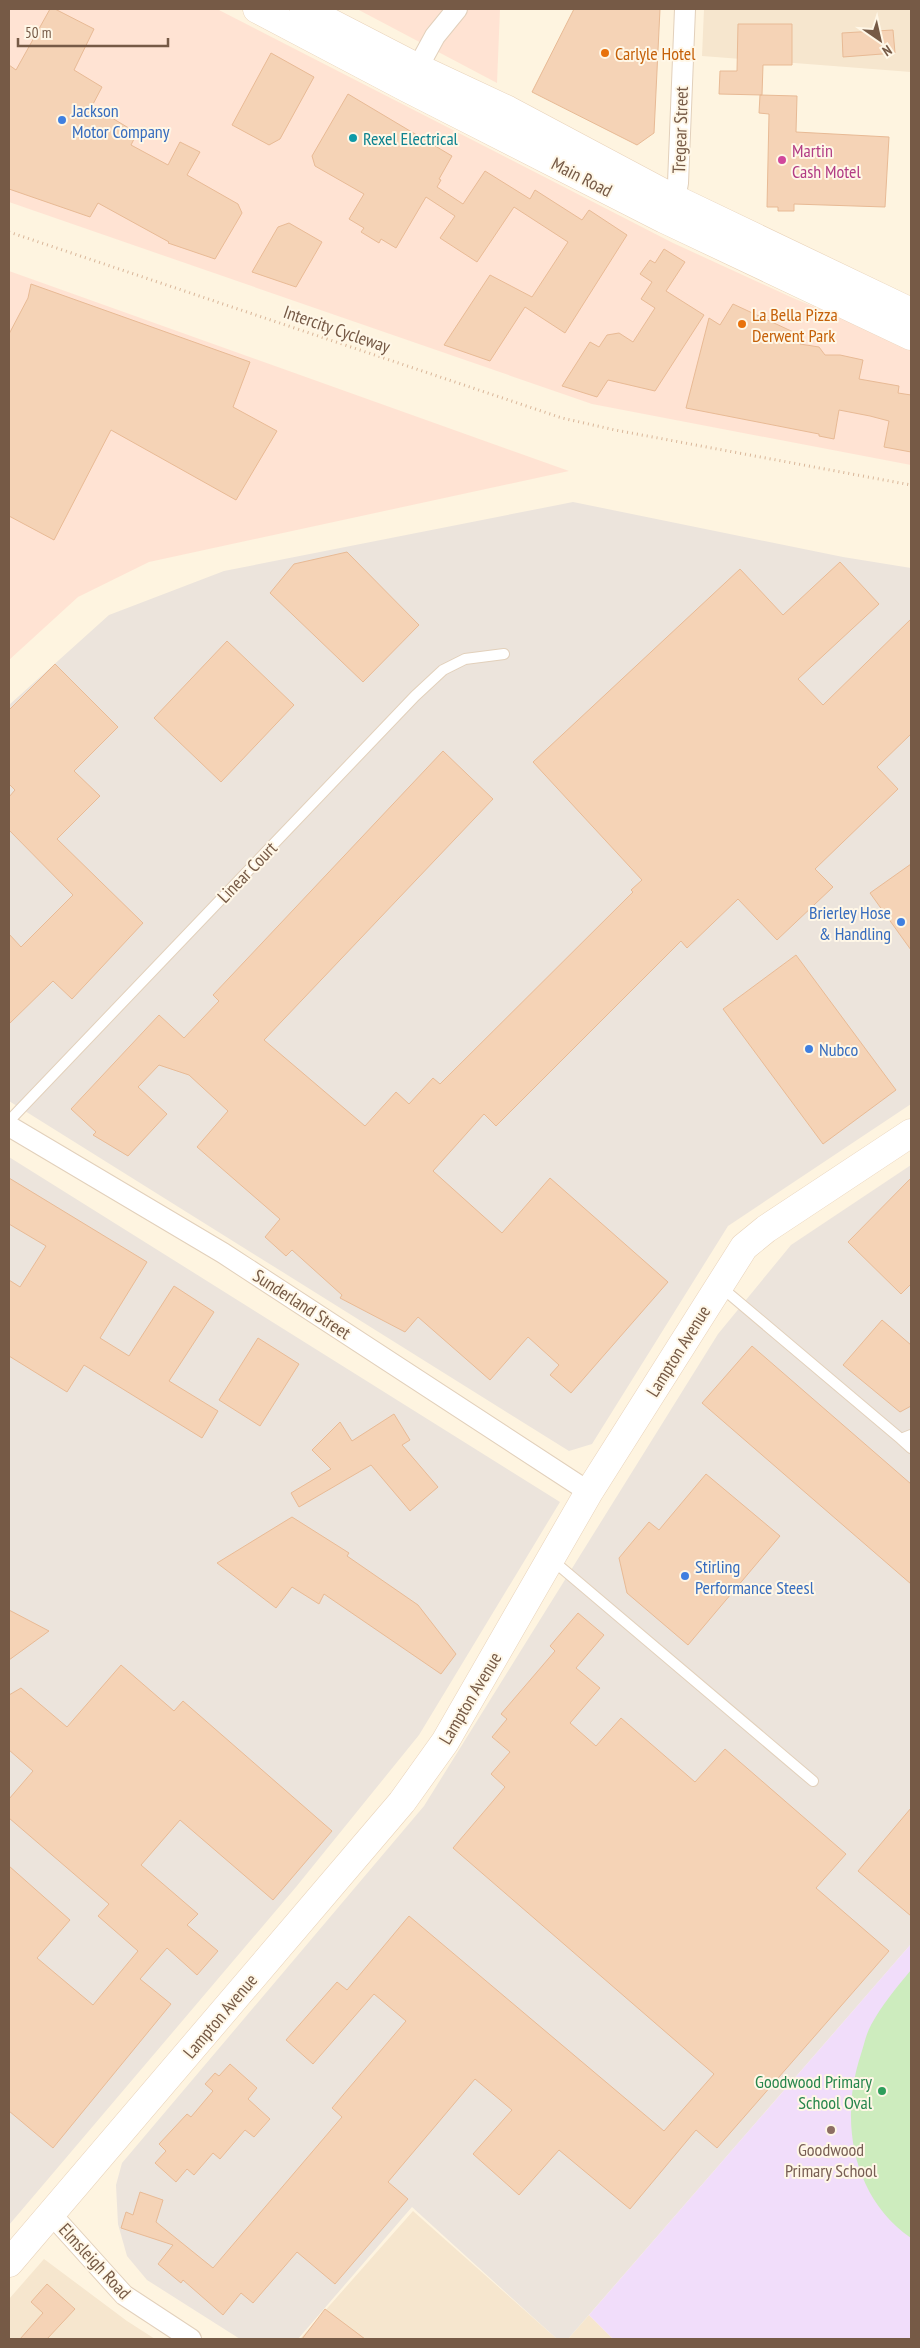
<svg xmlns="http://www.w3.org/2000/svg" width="920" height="2348" viewBox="0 0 920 2348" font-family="'PT Sans Narrow',sans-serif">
	<rect width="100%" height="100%" fill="#fef4e0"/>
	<!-- residential -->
	<path fill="#f6e6ce" d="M704 9H911V72L702 56Z
		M413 2211 557 2339H300Z
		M44 2259 127 2321 155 2339H9V2299Z
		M589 2315 613 2339H568Z"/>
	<!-- commercial -->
	<path fill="#ffe3d3" d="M9 9H217L673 243 793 298 911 347V465L592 404 9 202Z
		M357 9H500L497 83Z
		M9 271 569 471 149 562 78 597 9 660Z"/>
	<!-- industrial -->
	<path fill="#ece4dc" d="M573 502 843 557 911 568V1104L728 1226 592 1444 569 1451 9 1101V705L109 615 224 571Z
		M9 1157 560 1502 419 1735 296 1887 9 2225Z
		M911 1165V1944L568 2339H557L412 2207 298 2339H240L147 2280 127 2256 118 2224 116 2185 122 2163 424 1806 718 1334 791 1245Z"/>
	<!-- education -->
	<path fill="#f1ddfa" d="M911 1944V2339H613L589 2315Z"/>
	<!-- green -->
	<path fill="#cdecbe" d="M911 1970V2238C852 2197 839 2120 861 2054 864 2045 866 2034 871 2025 881 2006 897 1987 911 1970Z"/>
	<!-- building -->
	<path fill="#f5d3b6" stroke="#e8ba95" d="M50 9H55L94 29 74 70 102 87 92 106 137 133 131 145 168 165 180 142 200 152 187 175 238 204 242 213 215 259 168 243 169 242 98 203 90 217 9 189V65L16 70Z
		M574 9H660L654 133 637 145 532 92Z
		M738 24H792V65H763L762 95 719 94 720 71H737Z
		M893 30 895 53 843 57 842 33Z
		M271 53 314 77 280 139 269 145 232 125Z
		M348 94 452 156 439 179 441 180 437 187 463 204 485 171 530 199 535 190 582 220 589 210 627 235 565 333 525 307 490 361 444 345 490 275 532 297 568 242 514 207 477 262 440 238 455 216 426 197 396 248 381 239 379 243 361 232 364 228 349 219 364 194 315 166 312 156Z
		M760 95 797 96 796 132 889 137 885 207 794 204V211H778V207H767L769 114 759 113Z
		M289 223 322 242 296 287 252 272 278 227Z
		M664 249 685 262 666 291 704 315 655 391 608 380 597 397 562 386 590 342 599 347 607 335 619 333 633 342 655 308 641 299 652 282 640 274 650 260 655 263Z
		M31 284 250 362 233 407 277 431 236 500 111 430 54 540 9 516V334L28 298Z
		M733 304 802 336 800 344 819 347 825 355H840L863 360 859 379 899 386 898 393 911 395V452L884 447 889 421 870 416 839 410 834 439 819 436V434L686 408 709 318 720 325Z
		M347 552 419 625 363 682 270 593 294 564Z
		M840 562 879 604 798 679 823 705 911 619V734L877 767 898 789 815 869 833 887 777 940 738 899 687 948 681 941 496 1126 484 1114 433 1171 502 1233 550 1178 668 1282 571 1393 550 1375 559 1365 528 1337 490 1380 418 1317 405 1332 340 1298 342 1295 292 1250 286 1256 265 1237 280 1219 197 1147 228 1111 189 1075 159 1065 138 1087 167 1114 128 1156 93 1135 96 1132 71 1109 159 1015 184 1038 219 1001 213 995 443 751 493 799 264 1040 365 1126 396 1092 409 1104 433 1078 440 1084 633 892 631 890 642 880 533 762 740 569 783 615Z
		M227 641 294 705 221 782 154 718Z
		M55 664 118 727 74 771 100 796 57 839 143 923 72 999 53 981 9 1024V934L21 947 73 895 9 830V797L15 790 9 784V710Z
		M911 864V950L870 893Z
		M796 955 896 1090 823 1144 723 1009Z
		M9 1178 147 1262 100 1338 129 1356 174 1286 214 1312 169 1381 218 1411 202 1438 84 1365 67 1392 9 1356V1280L20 1287 46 1246 9 1224Z
		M911 1178V1284L901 1294 848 1242Z
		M882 1320 911 1345V1406L900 1412 843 1365Z
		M258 1338 299 1364 260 1426 219 1400Z
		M752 1346 911 1484V1584L702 1403Z
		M394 1414 410 1440 402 1445 438 1487 410 1511 371 1465 299 1507 291 1493 331 1469 312 1450 340 1422 352 1441Z
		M706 1474 780 1536 688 1645 627 1593 619 1558 649 1522 659 1530Z
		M292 1517 349 1553 347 1556 418 1605 456 1654 441 1674 324 1594 319 1604 292 1587 276 1608 217 1563Z
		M9 1610 49 1631 9 1660Z
		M578 1613 604 1635 576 1668 600 1688 570 1723 596 1746 621 1718 695 1782 725 1749 846 1854 816 1888 889 1951 717 2148 696 2130 630 2209 559 2150 519 2195 473 2154 512 2110 475 2079 388 2182 408 2199 335 2284 297 2252 253 2303 241 2293 223 2315 183 2280 181 2283 158 2264 173 2245 121 2228 126 2212 133 2215 140 2192 163 2200 156 2222 213 2268 342 2117 332 2108 406 2021 374 1994 313 2064 286 2040 337 1982 347 1990 409 1916 664 2131 714 2074 453 1848 505 1787 491 1774 510 1752 492 1737 507 1719 501 1714 555 1651 550 1646Z
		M121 1665 174 1711 183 1701 332 1831 273 1900 180 1820 141 1865 198 1914 187 1925 218 1951 197 1975 167 1948 140 1979 171 2004 53 2148 9 2111V1866L70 1920 37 1958 93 2005 138 1951 98 1916 109 1904 9 1818V1799L33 1771 9 1750V1695L21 1688 67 1727Z
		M911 1808V1916L858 1871Z
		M230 2064 257 2088 248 2099 270 2119 254 2137 245 2130 220 2159 213 2153 194 2175 187 2169 176 2182 155 2163 166 2151 159 2144 187 2114 191 2117 213 2091 205 2084 215 2073 219 2076Z
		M47 2284 75 2309 47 2339H20L43 2313 31 2302Z
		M325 2309 365 2339H302Z"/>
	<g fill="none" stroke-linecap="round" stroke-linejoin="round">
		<defs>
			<path id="lane" d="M9 1121 415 696 443 670 465 659 504 654
				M721 1287 901 1439 911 1435
				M901 1439 911 1448
				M551 1559 813 1781"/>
			<path id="street" d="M411 80 435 36 457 9
				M669 210 675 199 678 183 685 9
				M9 1126 223 1253 589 1492
				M51 2214 124 2295 191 2339"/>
			<path id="secondary" d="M257 9 407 88 664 219 911 336
				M304 9 418 68 508 110 675 199 911 312
				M9 2263 402 1802 445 1742 589 1492 744 1247 766 1229 911 1133"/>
		</defs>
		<!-- lane casing -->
		<use href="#lane" stroke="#e2d0bb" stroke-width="12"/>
		<!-- street casing -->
		<use href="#street" stroke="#e2d0bb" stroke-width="22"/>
		<!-- secondary casing -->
		<use href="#secondary" stroke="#e8d2b9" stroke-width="29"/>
		<!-- path -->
		<path stroke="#d9b699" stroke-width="3" stroke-dasharray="1 4" stroke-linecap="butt" d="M9 232 562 418 615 430 911 485"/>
		<!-- lane -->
		<use href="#lane" stroke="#fff" stroke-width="10"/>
		<!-- street -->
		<use href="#street" stroke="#fff" stroke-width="20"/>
		<!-- secondary -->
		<use href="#secondary" stroke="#fff" stroke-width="28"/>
	</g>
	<!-- markers -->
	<g fill="#e8710a" stroke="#fff7e7" stroke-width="2">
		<circle cx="605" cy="53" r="5"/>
		<circle cx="742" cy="324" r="5"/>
	</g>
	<g fill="#3f7fe0" stroke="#fff7e7" stroke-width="2">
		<circle cx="62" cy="120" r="5"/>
		<circle cx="901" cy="922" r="5"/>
		<circle cx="809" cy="1049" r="5"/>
		<circle cx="685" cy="1576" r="5"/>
	</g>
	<circle fill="#0f9aa8" stroke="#fff7e7" stroke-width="2" cx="353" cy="138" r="5"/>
	<circle fill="#d1479c" stroke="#fff7e7" stroke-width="2" cx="782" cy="160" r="5"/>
	<circle fill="#2e9e5b" stroke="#fff7e7" stroke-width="2" cx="882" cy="2091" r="5"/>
	<circle fill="#8d6e63" stroke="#fff7e7" stroke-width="2" cx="831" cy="2130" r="5"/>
	<g text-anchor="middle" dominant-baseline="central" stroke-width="4" stroke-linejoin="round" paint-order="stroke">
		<!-- food labels -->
		<g font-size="18" fill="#c56008" stroke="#fff7e7" text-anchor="start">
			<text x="615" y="53">Carlyle Hotel</text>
			<text x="752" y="314">La Bella Pizza<tspan x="752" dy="21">Derwent Park</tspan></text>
		</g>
		<!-- shop labels -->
		<g font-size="18" fill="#366cbe" stroke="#fff7e7" text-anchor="start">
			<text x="72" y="110">Jackson<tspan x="72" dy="21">Motor Company</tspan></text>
			<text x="891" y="912" text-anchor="end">Brierley Hose<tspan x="891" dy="21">&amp; Handling</tspan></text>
			<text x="819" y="1049">Nubco</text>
			<text x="695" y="1566">Stirling<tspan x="695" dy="21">Performance Steesl</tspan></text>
		</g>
		<!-- street labels -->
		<g font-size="18" fill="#765a46" stroke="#fff7e7">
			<text transform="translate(680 130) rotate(-88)">Tregear Street</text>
			<text transform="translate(582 177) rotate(27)">Main Road</text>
			<text transform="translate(337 329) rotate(19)">Intercity Cycleway</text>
			<text transform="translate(247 872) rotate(-46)">Linear Court</text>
			<text transform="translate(302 1304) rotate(33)">Sunderland Street</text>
			<text transform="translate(678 1351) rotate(-58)">Lampton Avenue</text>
			<text transform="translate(470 1698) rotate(-59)">Lampton Avenue</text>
			<text transform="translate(220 2016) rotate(-50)">Lampton Avenue</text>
			<text transform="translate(95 2261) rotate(47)">Elmsleigh Road</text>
		</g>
		<!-- culture labels -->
		<g font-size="18" fill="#0d838f" stroke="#fff7e7" text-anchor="start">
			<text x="363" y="138">Rexel Electrical</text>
		</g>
		<!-- hotel labels -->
		<g font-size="18" fill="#b23c85" stroke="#fff7e7" text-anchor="start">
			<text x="792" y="150">Martin<tspan x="792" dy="21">Cash Motel</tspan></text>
		</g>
		<!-- leisure labels -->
		<g font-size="18" fill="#27864d" stroke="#fff7e7" text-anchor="end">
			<text x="872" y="2081">Goodwood Primary<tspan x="872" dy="21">School Oval</tspan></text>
		</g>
		<!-- education labels -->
		<g font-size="18" fill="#785e54" stroke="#fff7e7">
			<text x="831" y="2149">Goodwood<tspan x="831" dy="21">Primary School</tspan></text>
		</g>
	</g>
	<!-- border -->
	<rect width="920" height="2348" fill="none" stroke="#765a46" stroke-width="20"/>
	<!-- north arrow -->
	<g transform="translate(880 40) rotate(146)" stroke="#fff7e7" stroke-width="4" paint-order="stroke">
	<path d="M0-4L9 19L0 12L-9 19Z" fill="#765a46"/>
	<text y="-8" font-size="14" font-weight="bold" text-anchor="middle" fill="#765a46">N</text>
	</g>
	<!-- scale -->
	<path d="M18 38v8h150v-8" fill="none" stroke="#765a46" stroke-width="2.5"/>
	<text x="25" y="38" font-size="15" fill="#765a46" stroke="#fff7e7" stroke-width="4" paint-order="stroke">50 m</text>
</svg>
